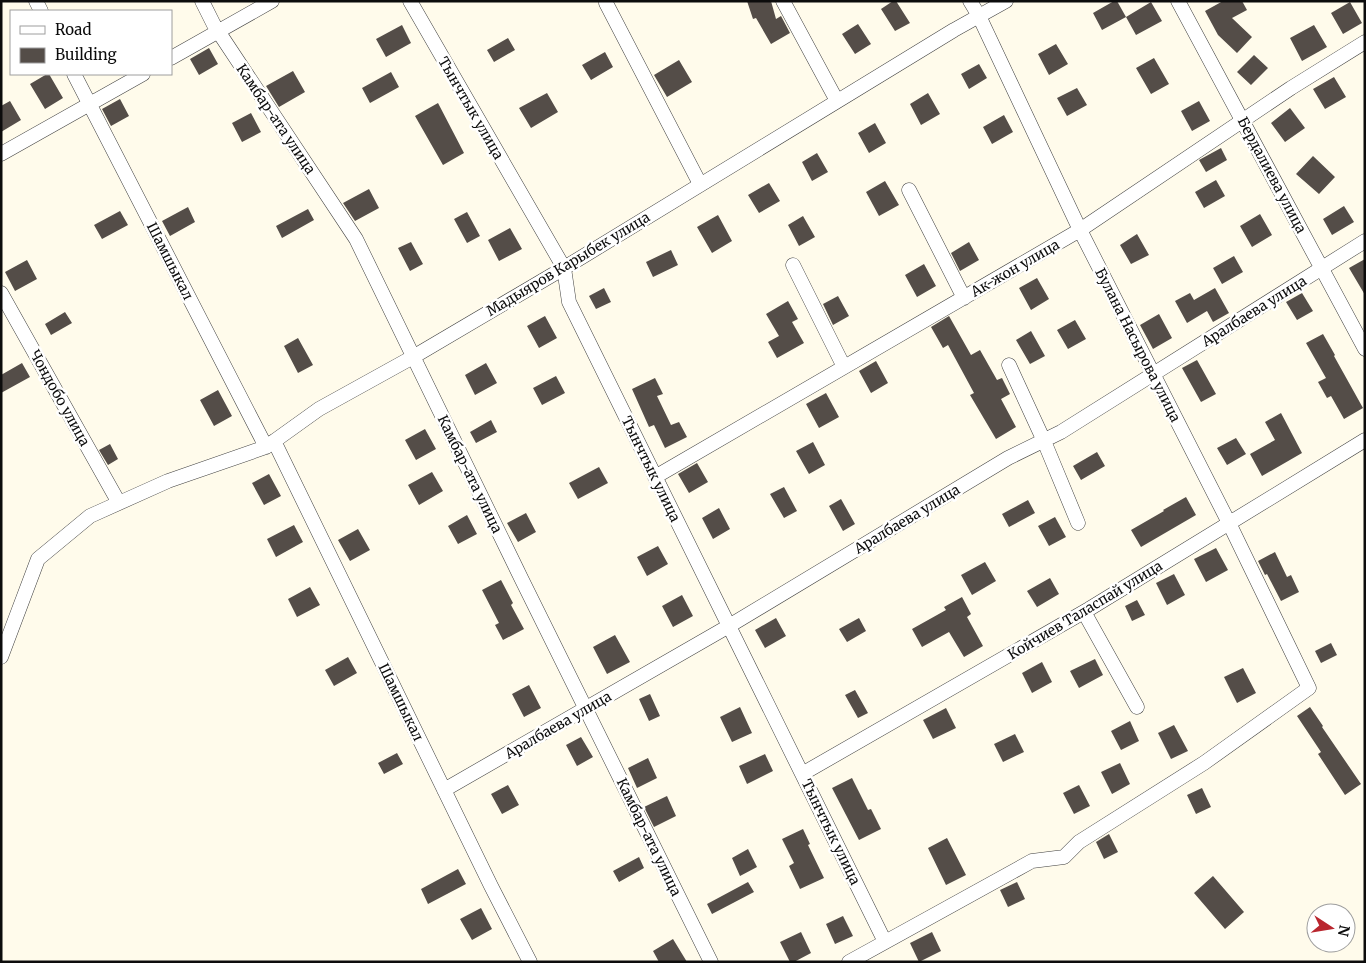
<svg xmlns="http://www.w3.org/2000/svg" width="1366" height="963" viewBox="0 0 1366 963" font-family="Merriweather,serif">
	<rect width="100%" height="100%" fill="#fffbeb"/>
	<!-- building -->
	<path fill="#544d48" d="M747 1H771L776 19 781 16 790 33 771 44 756 18 753 19Z
		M893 1H896L910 23 895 31 881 9Z
		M1114 1H1117L1126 17 1102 30 1093 13Z
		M1223 1H1242L1247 10 1232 18 1252 37 1237 53 1218 35 1205 11Z
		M1151 2 1162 21 1136 35 1126 17Z
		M1350 2 1362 23 1343 34 1331 13Z
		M858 24 871 44 855 54 842 34Z
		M402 25 411 43 386 57 376 39Z
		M1314 25 1327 47 1302 61 1290 38Z
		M508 38 515 50 494 62 487 50Z
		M1056 44 1068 64 1049 75 1038 54Z
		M209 48 218 64 199 75 190 59Z
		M605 52 613 67 591 80 582 65Z
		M1254 55 1268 68 1251 85 1237 72Z
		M1154 58 1169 84 1151 94 1136 68Z
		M679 60 692 82 667 97 654 75Z
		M979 64 987 78 969 89 961 74Z
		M293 71 305 92 279 107 266 86Z
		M391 72 399 87 370 103 362 88Z
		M47 74H49L63 98 45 109 30 84Z
		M1334 77 1346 97 1325 109 1313 89Z
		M1077 88 1087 105 1067 116 1057 98Z
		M547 93 558 112 531 128 519 108Z
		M928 93 940 114 921 125 910 104Z
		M120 99 129 116 111 126 102 109Z
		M10 101 21 120 1 132V106Z
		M1199 101 1210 121 1192 131 1181 111Z
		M438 103 464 153 443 165 415 116Z
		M1290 108 1305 128 1285 142 1271 123Z
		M251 113 261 132 242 142 232 123Z
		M1004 115 1013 132 992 144 983 127Z
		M875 123 886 143 869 153 858 133Z
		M1221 148 1227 160 1206 172 1199 160Z
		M817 153 828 172 812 181 802 162Z
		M1313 156 1335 177 1319 194 1296 174Z
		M1216 180 1225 196 1204 208 1195 192Z
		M885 181 899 205 879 216 866 192Z
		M769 183 780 201 759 213 748 195Z
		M369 189 379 208 355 221 343 203Z
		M1344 206 1354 222 1332 235 1323 219Z
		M188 207 195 222 170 236 162 221Z
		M308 209 314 220 282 238 276 226Z
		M120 211 128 225 102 239 94 225Z
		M467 212 480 236 467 243 454 219Z
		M1260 214 1272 235 1252 247 1240 226Z
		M718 215 732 241 712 253 697 227Z
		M803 216 815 237 799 246 788 225Z
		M510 228 522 249 499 261 488 240Z
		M1137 234 1149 255 1131 264 1120 245Z
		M411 242 423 264 410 271 398 248Z
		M969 242 979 260 960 271 951 253Z
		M671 250 678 265 653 277 646 262Z
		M1234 256 1243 272 1222 284 1213 268Z
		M1365 259V295L1349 268Z
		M27 260 37 279 15 291 5 272Z
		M924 264 936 286 917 297 905 275Z
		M1037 278 1049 299 1031 310 1019 288Z
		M604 288 611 302 596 309 589 296Z
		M1215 288 1229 313 1213 322 1207 311 1187 323 1175 301 1190 293 1194 300Z
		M1302 293 1313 311 1297 320 1286 302Z
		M838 296 849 316 833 325 823 304Z
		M788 301 798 319 792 322 804 343 777 358 768 342 779 336 766 314Z
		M65 312 72 323 51 335 45 324Z
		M1159 314 1172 338 1153 349 1140 325Z
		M545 316 557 338 539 348 527 326Z
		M949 316 971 355 980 350 997 380 1002 378 1010 394 1001 399 1016 427 996 439 970 395 974 393 948 345 943 348 931 327Z
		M1075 320 1086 339 1068 349 1057 330Z
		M1031 331 1045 356 1030 364 1016 340Z
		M1323 334 1335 355 1334 356 1363 408 1344 419 1331 396 1327 398 1318 382 1326 378 1306 343Z
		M298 338 313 365 298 373 284 346Z
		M1197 360 1216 394 1201 402 1182 368Z
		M876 361 888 383 871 393 859 371Z
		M22 363 30 377 1 393V375Z
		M486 363 497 383 475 395 465 375Z
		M556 376 565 393 542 405 533 388Z
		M655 378 663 394 657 396 671 425 679 422 687 437 665 448 654 425 649 427 632 389Z
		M218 390 232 416 214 426 200 400Z
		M826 393 839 417 819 428 806 404Z
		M1281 413 1302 453 1262 476 1250 454 1275 440 1265 422Z
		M491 420 497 432 476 443 470 432Z
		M425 429 436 449 416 460 405 440Z
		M1236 438 1246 454 1227 465 1217 448Z
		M813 442 825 465 809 474 796 451Z
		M110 444 118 459 108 465 99 450Z
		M1097 452 1105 466 1081 480 1073 466Z
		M697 463 708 482 689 493 678 474Z
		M599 467 608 483 578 499 569 483Z
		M432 472 443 491 419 505 408 485Z
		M269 474 281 496 264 505 252 483Z
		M784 487 797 511 784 518 770 494Z
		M1186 497 1196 515 1141 547 1131 530 1164 511 1163 510Z
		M841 499 855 524 843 531 829 506Z
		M1028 500 1035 513 1009 527 1002 514Z
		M719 508 730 529 713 539 702 518Z
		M526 513 536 532 518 542 507 523Z
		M467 515 477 534 458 544 448 526Z
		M1055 517 1066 537 1049 546 1038 526Z
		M294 525 303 542 276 557 267 539Z
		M358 529 370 550 350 561 338 540Z
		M658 546 668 564 647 576 637 557Z
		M1216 548 1228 570 1206 582 1194 559Z
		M1275 552 1287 577 1291 575 1299 592 1281 601 1267 574 1265 575 1258 561Z
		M985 562 996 581 972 595 961 575Z
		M1174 574 1185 595 1167 605 1156 583Z
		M1050 578 1059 594 1037 607 1027 591Z
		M501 580 513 603 511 605 524 629 503 640 495 625 499 623 482 590Z
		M310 587 320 605 297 617 288 599Z
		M682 595 693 616 673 627 662 606Z
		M962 597 971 614 967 617 983 646 964 657 949 632 922 647 912 629 946 610 944 607Z
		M1137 600 1145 615 1132 621 1125 606Z
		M776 618 786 636 765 648 755 630Z
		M859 618 866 631 847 642 839 629Z
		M615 635 630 662 607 674 593 647Z
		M1331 643 1337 655 1321 663 1315 651Z
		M348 657 357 673 334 686 325 670Z
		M1095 659 1103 675 1079 688 1070 671Z
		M1042 662 1052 682 1032 693 1022 673Z
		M1243 668 1256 693 1237 703 1224 677Z
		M529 685 541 708 524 717 512 694Z
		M855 690 868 713 858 718 845 695Z
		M650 694 660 716 649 721 639 699Z
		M740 707 752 733 732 742 720 717Z
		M1310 707 1323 726 1322 727 1361 784 1345 795 1318 754 1321 752 1297 716Z
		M946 708 956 728 933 739 923 720Z
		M1130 721 1139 741 1121 750 1111 731Z
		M1174 725 1188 751 1171 759 1158 733Z
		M1015 734 1024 752 1003 762 994 744Z
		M581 737 593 757 577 766 566 745Z
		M397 753 403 764 384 774 378 763Z
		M765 754 773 771 747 784 739 766Z
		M648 758 657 778 637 788 628 768Z
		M1120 763 1130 784 1112 794 1101 772Z
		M852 778 868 810 871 809 881 829 859 840 832 788Z
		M508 785 519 805 502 814 491 794Z
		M1079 785 1090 806 1074 814 1063 793Z
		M1202 788 1211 807 1196 814 1187 795Z
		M667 796 676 816 654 827 644 807Z
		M803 829 810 844 808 845 824 878 800 889 789 866 794 863 782 839Z
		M1109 834 1118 852 1104 859 1096 842Z
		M947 838 966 875 946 885 928 848Z
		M748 849 757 867 740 876 732 858Z
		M639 857 644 868 619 882 613 871Z
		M458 869 466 884 428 904 421 889Z
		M1213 876 1244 912 1225 929 1194 893Z
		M748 882 754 892 712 914 707 904Z
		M1017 882 1025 899 1008 907 1000 890Z
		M481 908 492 929 472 940 460 919Z
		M843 916 853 936 835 944 826 924Z
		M801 932 811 953 794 962H790L780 942Z
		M932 932 941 951 919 962 910 943Z
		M673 939 687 962H659L653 951Z"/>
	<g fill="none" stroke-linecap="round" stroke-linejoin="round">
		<defs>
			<path id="minor" d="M36 1 41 11
				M202 1 214 25 356 239 522 580 711 962
				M410 1 564 268 569 302 885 942
				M783 1 837 101
				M1178 1 1365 349
				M606 3 700 184
				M171 58 272 1
				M74 74 266 447
				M1 154 143 74
				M909 190 964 298
				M793 265 844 367
				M1 293 119 503
				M1009 365 1044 441 1078 523
				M274 441 491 886 530 962
				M655 477 1080 230 1291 88 1365 42
				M1084 612 1137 707
				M1 657 38 559 90 516 168 481 266 447 319 409 413 357 564 268 954 30 1006 1
				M802 774 1089 609 1365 440
				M444 790 729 626 1008 458 1061 432 1365 241
				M849 962 1032 861 1064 857 1079 842 1204 763 1309 688 1229 523 1080 230 979 16 970 1"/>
		</defs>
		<!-- minor casing -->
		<use href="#minor" stroke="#3f3f3f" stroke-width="15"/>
		<!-- minor -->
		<use href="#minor" stroke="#fff" stroke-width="14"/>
	</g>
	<g text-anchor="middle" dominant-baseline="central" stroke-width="5" stroke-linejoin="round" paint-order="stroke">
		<!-- street labels -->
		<g font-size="14" fill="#0c0c0c" stroke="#fff">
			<text transform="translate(471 108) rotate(60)">Тынчтык улица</text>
			<text transform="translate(276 119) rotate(56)">Камбар-ата улица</text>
			<text transform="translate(1272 175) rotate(62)">Бердалиева улица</text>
			<text transform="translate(170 261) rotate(63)">Шамшыкал</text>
			<text transform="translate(568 264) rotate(-31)">Мадыяров Карыбек улица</text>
			<text transform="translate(1015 268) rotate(-30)">Ак-жон улица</text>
			<text transform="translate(1254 311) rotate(-32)">Аралбаева улица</text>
			<text transform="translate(1138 345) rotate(63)">Булана Насырова улица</text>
			<text transform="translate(60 398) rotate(61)">Чондобо улица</text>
			<text transform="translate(651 469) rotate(64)">Тынчтык улица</text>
			<text transform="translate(470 474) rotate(64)">Камбар-ата улица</text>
			<text transform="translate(907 519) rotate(-31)">Аралбаева улица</text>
			<text transform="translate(1085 610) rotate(-31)">Койчиев Таласпай улица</text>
			<text transform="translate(401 702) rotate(64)">Шамшыкал</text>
			<text transform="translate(558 725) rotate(-30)">Аралбаева улица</text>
			<text transform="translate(831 832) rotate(64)">Тынчтык улица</text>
			<text transform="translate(649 837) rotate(64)">Камбар-ата улица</text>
		</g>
	</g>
	<!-- border -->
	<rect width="1366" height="963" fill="none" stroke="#0c0c0c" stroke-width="5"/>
	<!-- legend -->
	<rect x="10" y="10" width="162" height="65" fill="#ffffff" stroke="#9e9e9e"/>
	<rect x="20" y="26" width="25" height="8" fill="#ffffff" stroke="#9e9e9e"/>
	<text x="55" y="35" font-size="15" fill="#0c0c0c">Road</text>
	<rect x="20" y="48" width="25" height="15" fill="#544d48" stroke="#9e9e9e"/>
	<text x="55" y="60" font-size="15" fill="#0c0c0c">Building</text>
	<!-- north arrow -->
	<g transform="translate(1331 928) rotate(102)"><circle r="24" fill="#ffffff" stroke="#9e9e9e"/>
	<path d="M0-4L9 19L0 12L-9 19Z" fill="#b9262e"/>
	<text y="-8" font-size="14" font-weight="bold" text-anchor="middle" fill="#0c0c0c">N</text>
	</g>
</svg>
